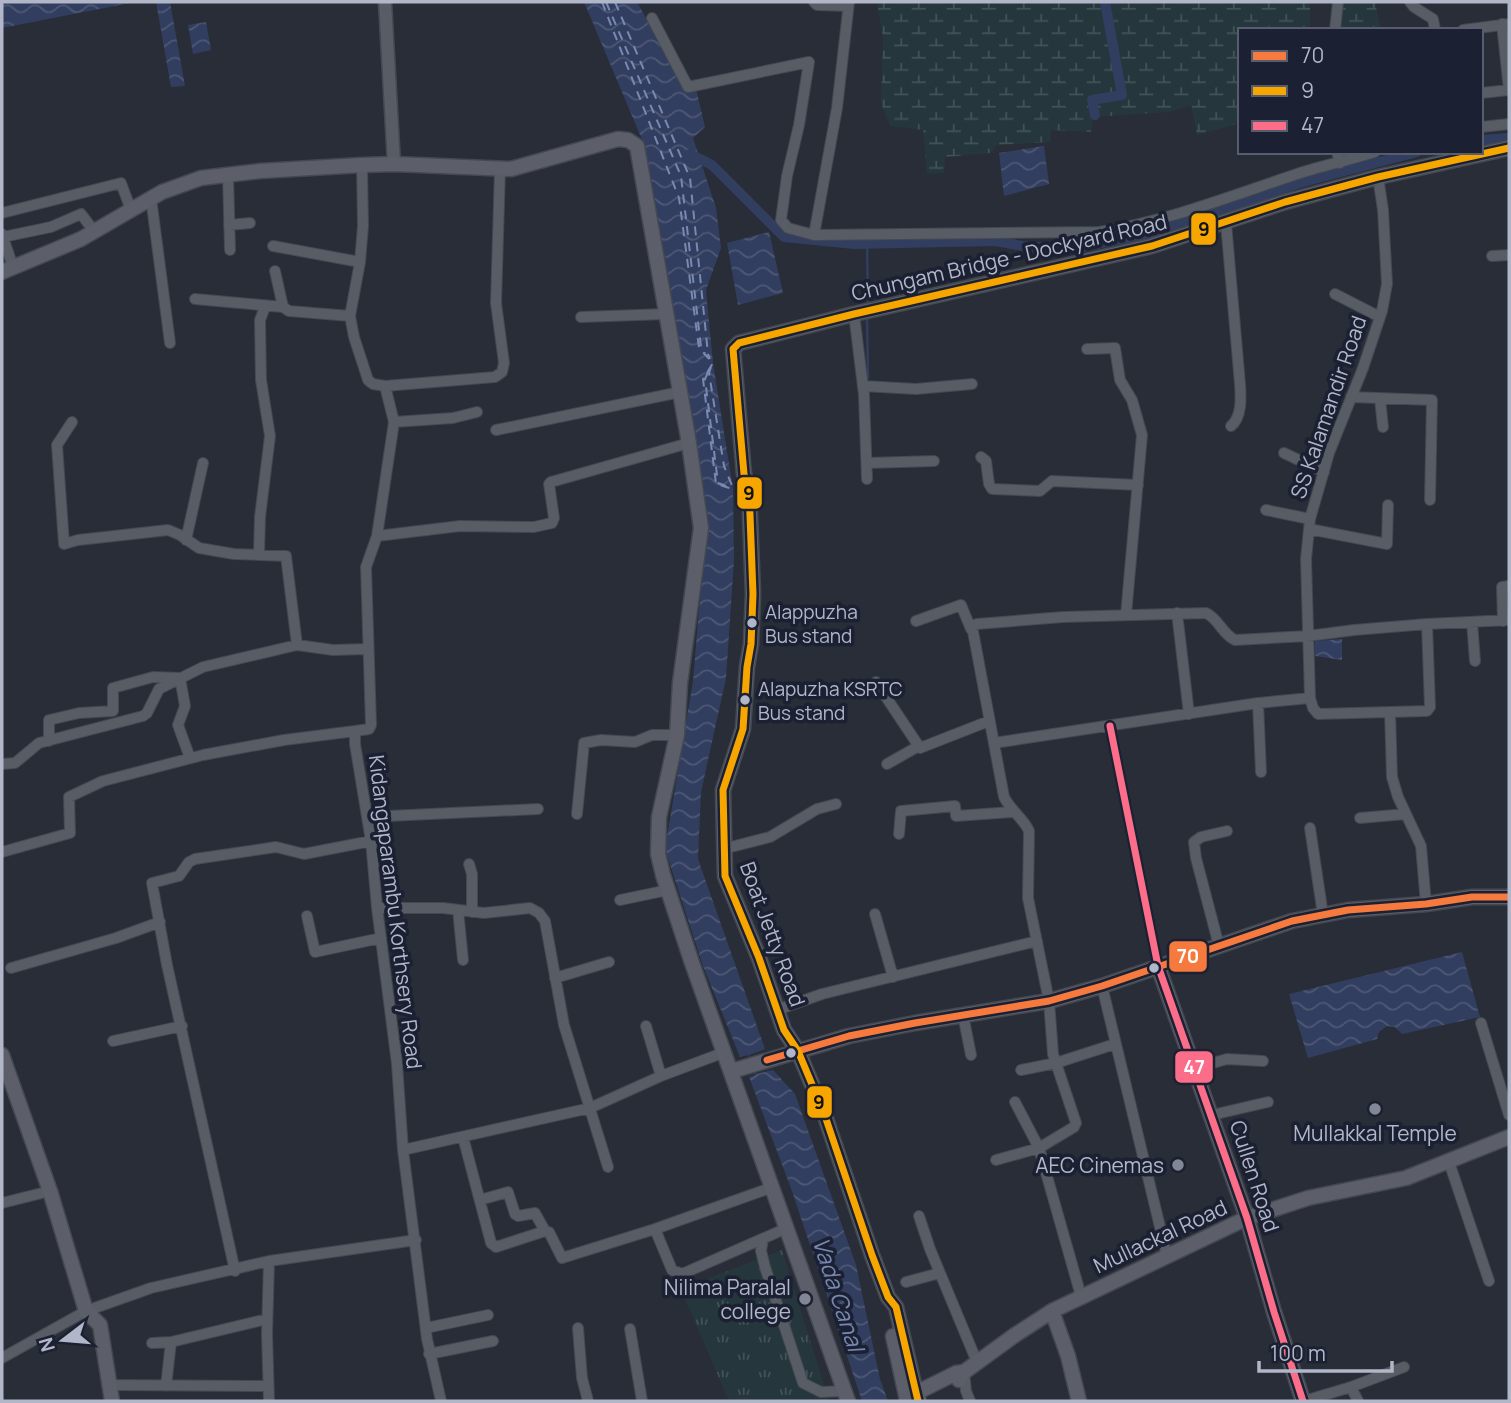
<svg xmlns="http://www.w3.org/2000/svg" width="1511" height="1403" viewBox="0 0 1511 1403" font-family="Manrope,sans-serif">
	<defs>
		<pattern id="wetland-marsh" width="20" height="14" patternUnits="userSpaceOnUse" patternTransform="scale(1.75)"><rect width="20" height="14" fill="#25373d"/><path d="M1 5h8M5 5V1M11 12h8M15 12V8" fill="none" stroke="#425258"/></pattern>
		<pattern id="park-tufts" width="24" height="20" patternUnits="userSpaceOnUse" patternTransform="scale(1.75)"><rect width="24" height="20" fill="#25373d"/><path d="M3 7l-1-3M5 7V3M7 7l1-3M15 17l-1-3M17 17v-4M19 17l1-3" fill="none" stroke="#425258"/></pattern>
		<pattern id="water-waves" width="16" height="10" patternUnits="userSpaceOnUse" patternTransform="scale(1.75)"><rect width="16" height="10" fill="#323e5f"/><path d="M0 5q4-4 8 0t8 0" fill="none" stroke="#4d5875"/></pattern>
	</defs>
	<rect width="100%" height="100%" fill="#282d37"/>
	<!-- wetland -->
	<path fill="url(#wetland-marsh)" d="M877 2H1310V30H1240V123L1197 135 1191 105 1169 112 1093 117 1091 132 1051 130 1050 142 997 145 991 153 945 157 944 173 927 174 923 130 890 126 881 103 883 39Z
		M1340 2H1375L1381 30H1337Z"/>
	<!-- park -->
	<path fill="url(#park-tufts)" d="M782 1250 829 1401H729L681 1289Z"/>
	<!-- water -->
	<path fill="url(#water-waves)" d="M2 2H135L2 28Z
		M156 2H170L185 86 171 87Z
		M584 2H637L677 74 696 89 705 127 693 138 716 208 721 248 706 290 713 363 733 489 734 560 726 678 701 792 698 859 765 1049 749 1055 756 1074 773 1070 795 1094 856 1265 880 1379 888 1401H862L792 1191 749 1077 755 1075 748 1055 740 1057 703 966 665 849 693 681 706 526 665 262 643 142Z
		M206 22 211 50 193 54 188 25Z
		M1044 146 1049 184 1004 196 999 153Z
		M769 232 783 293 738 305 727 243Z
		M1342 639V660L1315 656V641Z
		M1462 952 1480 1017 1402 1034 1395 1027 1387 1026 1379 1032 1377 1039 1308 1058 1289 994Z"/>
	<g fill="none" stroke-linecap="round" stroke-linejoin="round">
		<!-- stream -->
		<path stroke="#323e5f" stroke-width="2.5" d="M867 243 868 303
			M867 319 868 378"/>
		<!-- canal -->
		<path stroke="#323e5f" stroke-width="10" d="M1095 115 1092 100 1122 95 1105 2
			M1481 140 1509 138
			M690 154 712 165 784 237 854 244 995 241 1023 246 1072 249 1163 230 1303 182 1417 152"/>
		<!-- ferry -->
		<path stroke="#7889b2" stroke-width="2" stroke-dasharray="9 7" stroke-linecap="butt" d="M602 2 679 198 699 348 713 363 703 379 716 484 733 489
			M606 2 681 176 701 347 705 353
			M615 2 690 178 708 354 710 359
			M711 367 709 373 724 466 733 488
			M708 372 705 379 718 483 726 486"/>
		<defs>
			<path id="minor" d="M814 2 817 5 848 6
				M1410 2 1414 7 1433 19 1435 30
				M652 18 688 87 809 62 799 125 787 176 781 220 788 228 814 235 1099 232C1168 221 1231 196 1297 174 1322 166 1349 160 1375 152
				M1502 24 1509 90
				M1335 30 1338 2
				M1463 30 1509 24
				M1481 93 1509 90
				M1481 127 1509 124
				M1337 152 1340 163
				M362 165 363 226 360 262 350 316 354 337 368 380 373 384 385 386 394 422 377 536 366 567 371 725 369 729 355 731V744L371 841 377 908 397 1064 403 1150 427 1339 441 1401
				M228 175 230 250
				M1378 177 1383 210 1387 284 1382 311 1363 368 1329 453 1310 519 1306 559 1310 698 1313 708 1318 714 1390 712 1392 777 1398 797 1421 846 1426 904
				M151 198 170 343
				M2 213 121 183 131 210
				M1226 223 1240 384C1241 398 1242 417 1231 426
				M229 225 250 223
				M2 234 13 267
				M814 235 837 108 849 2
				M3 237 51 227 81 214 94 231
				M273 246 360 262
				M1492 256 1509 255
				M275 271 283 307 289 311 350 316
				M1335 294 1380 317
				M195 299 283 307
				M854 314 864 395 867 479
				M581 317 666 314
				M1087 349 1115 348 1120 380 1132 400 1142 435 1126 615
				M385 386 495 377 502 372 504 363 496 303 500 169
				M863 386 916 389 972 384
				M1351 397 1432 400 1430 500
				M1380 399 1383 427
				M72 422 57 445 64 544 78 540 168 530 180 535 199 548 234 554 286 556 297 645
				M394 422 453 418 477 412
				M496 430 680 392
				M1284 453 1324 472
				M981 457 986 461 989 484 992 489 1040 491 1052 481 1138 485
				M868 463 934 461
				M1266 510 1310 519
				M1309 529 1387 544 1388 505
				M377 536 460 526 534 527 552 523 554 518 549 484 551 482 689 443
				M186 540 203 463
				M259 554 260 517 270 436 261 380 260 320 265 307
				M1177 613 1189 714
				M916 621 961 605 971 629
				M1503 621 1502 587 1509 586
				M1472 622 1475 661
				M876 682 920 748 989 721
				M1258 703 1261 772
				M1390 712 1427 711 1430 707 1427 624
				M1110 726 1158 966
				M49 741V720L79 713 113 711V688L153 677 180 678 185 706 178 725 190 758
				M994 743 1258 703 1310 698
				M2 764 15 763 39 743 143 716 147 713 159 689 203 667 297 645 333 650 367 649
				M887 764 917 747
				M577 814 584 743 601 740 635 742 652 735H677
				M367 817 538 809
				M1360 818 1406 814
				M1310 828 1323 915
				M899 834 901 811 955 806 956 816 1012 812
				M723 849 770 837 817 809 836 804
				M2 852 70 833 69 797 103 781 203 755 284 740 355 731
				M469 864 472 874V912
				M620 900 668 890
				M377 908H443L484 913 530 908 539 913 545 921 564 1025 608 1167
				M458 910 463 960
				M875 914 893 977
				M307 916 315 952 381 938
				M1219 946 1196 858 1194 842 1201 837 1227 831
				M11 968 116 938 160 922
				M555 978 609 962
				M1102 986 1167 1256
				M777 1010 822 994 1037 941
				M963 1015 971 1055
				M1481 1023 1509 1115
				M646 1026 661 1076
				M113 1041 182 1026
				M1195 1068 1227 1059 1263 1061
				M1021 1070 1056 1063 1115 1044
				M1015 1102 1039 1148 1081 1296
				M1212 1115 1268 1102
				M463 1137 491 1243 496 1247 545 1231 549 1232 562 1258 655 1229 773 1187
				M403 1150 590 1108 661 1076 725 1052
				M996 1160 1039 1148 1074 1127 1076 1123 1053 1054 1049 1001 1028 898 1029 831C1024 819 1011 811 1004 797L972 626 977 624 1063 617 1206 613C1219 619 1222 634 1235 640L1308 636 1354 630 1427 624 1509 620
				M1449 1162 1489 1281
				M480 1200 508 1192 515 1214 518 1216 535 1213 545 1231
				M2 1203 50 1191
				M919 1216 930 1249 977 1362
				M655 1229 672 1270 682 1274 787 1228
				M763 1239 761 1251 765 1267 803 1383 821 1392 844 1391
				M269 1261 267 1334 269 1401
				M235 1271 167 965 152 883 179 876 189 862 195 859 276 847 304 854 371 841
				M906 1282 940 1273
				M426 1328 488 1315
				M578 1328 582 1378 588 1401
				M630 1329 642 1401
				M152 1343 171 1342 267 1319
				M429 1354 493 1341
				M2 1358 86 1311 151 1288 269 1261 416 1240
				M964 1372 966 1391 970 1401
				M109 1385 268 1386
				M166 1386 171 1342
				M1351 1387 1404 1367
				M1304 1401 1351 1387 1358 1401"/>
			<path id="tertiary" d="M385 2 394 164"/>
			<path id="secondary" d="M2 272 81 239 162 192 201 178 260 171 362 165 394 164 511 169 618 139 628 140 637 146 689 443 701 528 680 683 677 735 659 817 658 854 663 875 692 963 848 1401
				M1158 966 1247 1218 1274 1312 1303 1401
				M2 1055 50 1191 86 1311 100 1325 112 1401
				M732 1071 849 1036 915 1023 1049 1001 1102 986 1292 921 1348 910 1426 904 1472 897H1509
				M1052 1311 1068 1356 1079 1401
				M893 1336 907 1400
				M964 1372 956 1373 916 1393 896 1307 888 1297 872 1255 824 1113 798 1051 784 1030 759 958 725 876 723 790 743 729 747 667 751 644 753 594 749 489 744 474 733 349 739 343 854 314 1152 246 1285 202 1378 177 1509 148
				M959 1380 964 1372 1015 1335 1052 1311 1247 1218 1308 1198 1406 1178 1509 1137"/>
			<path id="primary" d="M907 1401 916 1393 918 1401"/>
		</defs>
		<!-- minor casing -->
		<use href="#minor" stroke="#444850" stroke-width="12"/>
		<!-- tertiary casing -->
		<use href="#tertiary" stroke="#444850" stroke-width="15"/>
		<!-- secondary casing -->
		<use href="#secondary" stroke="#444850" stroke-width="17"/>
		<!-- primary casing -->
		<use href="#primary" stroke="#454a54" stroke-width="18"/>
		<!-- minor -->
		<use href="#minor" stroke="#585c65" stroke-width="10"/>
		<!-- tertiary -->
		<use href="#tertiary" stroke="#585c65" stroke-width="12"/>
		<!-- secondary -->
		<use href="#secondary" stroke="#5c5f6a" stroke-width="14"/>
		<!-- primary -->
		<use href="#primary" stroke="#5b5d67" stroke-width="16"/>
		<defs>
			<path id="bus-1" d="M767 1060 849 1036 915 1023 1049 1001 1102 986 1292 921 1348 910 1426 904 1472 897H1509"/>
			<path id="bus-2" d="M918 1401 896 1307 888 1297 872 1255 824 1113 798 1051 784 1030 759 958 725 876 723 790 743 729 747 667 751 644 753 594 749 489 744 474 733 349 739 343 854 314 1152 246 1285 202 1378 177 1509 148"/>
			<path id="bus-3" d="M1110 726 1158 966 1247 1218 1274 1312 1303 1401"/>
		</defs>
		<!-- bus-1 casing -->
		<use href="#bus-1" stroke="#1b2132" stroke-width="12"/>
		<!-- bus-2 casing -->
		<use href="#bus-2" stroke="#1b2132" stroke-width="12"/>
		<!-- bus-3 casing -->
		<use href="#bus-3" stroke="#1b2132" stroke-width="12"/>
		<!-- bus-1 -->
		<use href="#bus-1" stroke="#f6793e" stroke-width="7"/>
		<!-- bus-2 -->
		<use href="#bus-2" stroke="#f7a600" stroke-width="7"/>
		<!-- bus-3 -->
		<use href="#bus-3" stroke="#fb6d88" stroke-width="7"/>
	</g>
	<!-- markers -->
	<g fill="#b1b7c9" stroke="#1b2132" stroke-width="2.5">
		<circle cx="752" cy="623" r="6"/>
		<circle cx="745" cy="700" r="6"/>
		<circle cx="1154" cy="968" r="6"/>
		<circle cx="791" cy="1053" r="6"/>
	</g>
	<g fill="#818796" stroke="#1b2132" stroke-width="2.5">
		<circle cx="1375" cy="1109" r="7"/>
		<circle cx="1178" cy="1165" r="7"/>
		<circle cx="805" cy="1299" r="7"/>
	</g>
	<g text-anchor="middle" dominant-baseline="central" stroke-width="7" stroke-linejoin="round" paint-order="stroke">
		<!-- bus labels -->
		<g font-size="19" fill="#b1b7c9" stroke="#1b2132" text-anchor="start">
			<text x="765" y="612">Alappuzha<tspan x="765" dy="24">Bus stand</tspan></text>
			<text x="758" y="689">Alapuzha KSRTC<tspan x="758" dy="24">Bus stand</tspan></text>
		</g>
		<!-- street labels -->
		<g font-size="21" fill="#b1b7c9" stroke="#1b2132">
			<text transform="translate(1009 257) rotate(-13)">Chungam Bridge - Dockyard Road</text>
			<text transform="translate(1328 407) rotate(-71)">SS Kalamandir Road</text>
			<text transform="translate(396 912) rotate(83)">Kidangaparambu Korthsery Road</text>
			<text transform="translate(773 934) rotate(70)">Boat Jetty Road</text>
			<text transform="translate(1255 1176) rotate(72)">Cullen Road</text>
			<text transform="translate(1160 1236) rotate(-25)">Mullackal Road</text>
		</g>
		<!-- poi labels -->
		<g font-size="21" fill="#b1b7c9" stroke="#1b2132" text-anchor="end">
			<text x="1375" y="1133" text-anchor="middle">Mullakkal Temple</text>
			<text x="1164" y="1165">AEC Cinemas</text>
			<text x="791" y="1287">Nilima Paralal<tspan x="791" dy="24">college</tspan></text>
		</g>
		<!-- water labels -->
		<g font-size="23" font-style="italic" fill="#7889b2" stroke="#1b2132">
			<text transform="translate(839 1294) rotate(72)">Vada Canal</text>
		</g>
	</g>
	<g stroke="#1b2132" stroke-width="2.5">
		<rect x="1190" y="212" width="27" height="34" rx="7" fill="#f7a600"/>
		<rect x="736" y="476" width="27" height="34" rx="7" fill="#f7a600"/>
		<rect x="1168" y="940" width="40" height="33" rx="7" fill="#f6793e"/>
		<rect x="1174" y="1050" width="40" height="34" rx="7" fill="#fb6d88"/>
		<rect x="806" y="1085" width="27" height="34" rx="7" fill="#f7a600"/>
	</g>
	<g font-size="19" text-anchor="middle" font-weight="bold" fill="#fff">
		<text x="1188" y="963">70</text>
		<text x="1194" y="1074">47</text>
	</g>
	<g font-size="19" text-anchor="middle" font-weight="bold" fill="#111">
		<text x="1204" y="236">9</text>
		<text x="749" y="500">9</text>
		<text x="819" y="1109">9</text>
	</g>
	<!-- border -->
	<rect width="1511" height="1403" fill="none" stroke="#b1b7c9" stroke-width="7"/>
	<!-- legend -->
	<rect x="1238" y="28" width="245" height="126" fill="#1b2132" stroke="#575d6e" stroke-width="2"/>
	<rect x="1252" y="51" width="35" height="10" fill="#f6793e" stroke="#575d6e" stroke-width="2"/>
	<text x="1301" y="63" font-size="21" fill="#b1b7c9">70</text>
	<rect x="1252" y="86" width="35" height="10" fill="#f7a600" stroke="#575d6e" stroke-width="2"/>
	<text x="1301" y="98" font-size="21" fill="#b1b7c9">9</text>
	<rect x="1252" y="121" width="35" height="10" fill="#fb6d88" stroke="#575d6e" stroke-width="2"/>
	<text x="1301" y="133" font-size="21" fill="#b1b7c9">47</text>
	<!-- north arrow -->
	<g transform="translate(63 1340) rotate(254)" stroke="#1b2132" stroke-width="5" paint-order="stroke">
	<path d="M0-5L12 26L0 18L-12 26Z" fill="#b1b7c9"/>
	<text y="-10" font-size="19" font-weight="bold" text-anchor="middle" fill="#b1b7c9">N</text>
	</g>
	<!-- scale -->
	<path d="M1259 1361v10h133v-10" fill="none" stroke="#b1b7c9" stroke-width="3.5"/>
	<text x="1270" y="1361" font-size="21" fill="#b1b7c9" stroke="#1b2132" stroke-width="5" paint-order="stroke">100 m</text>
</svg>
